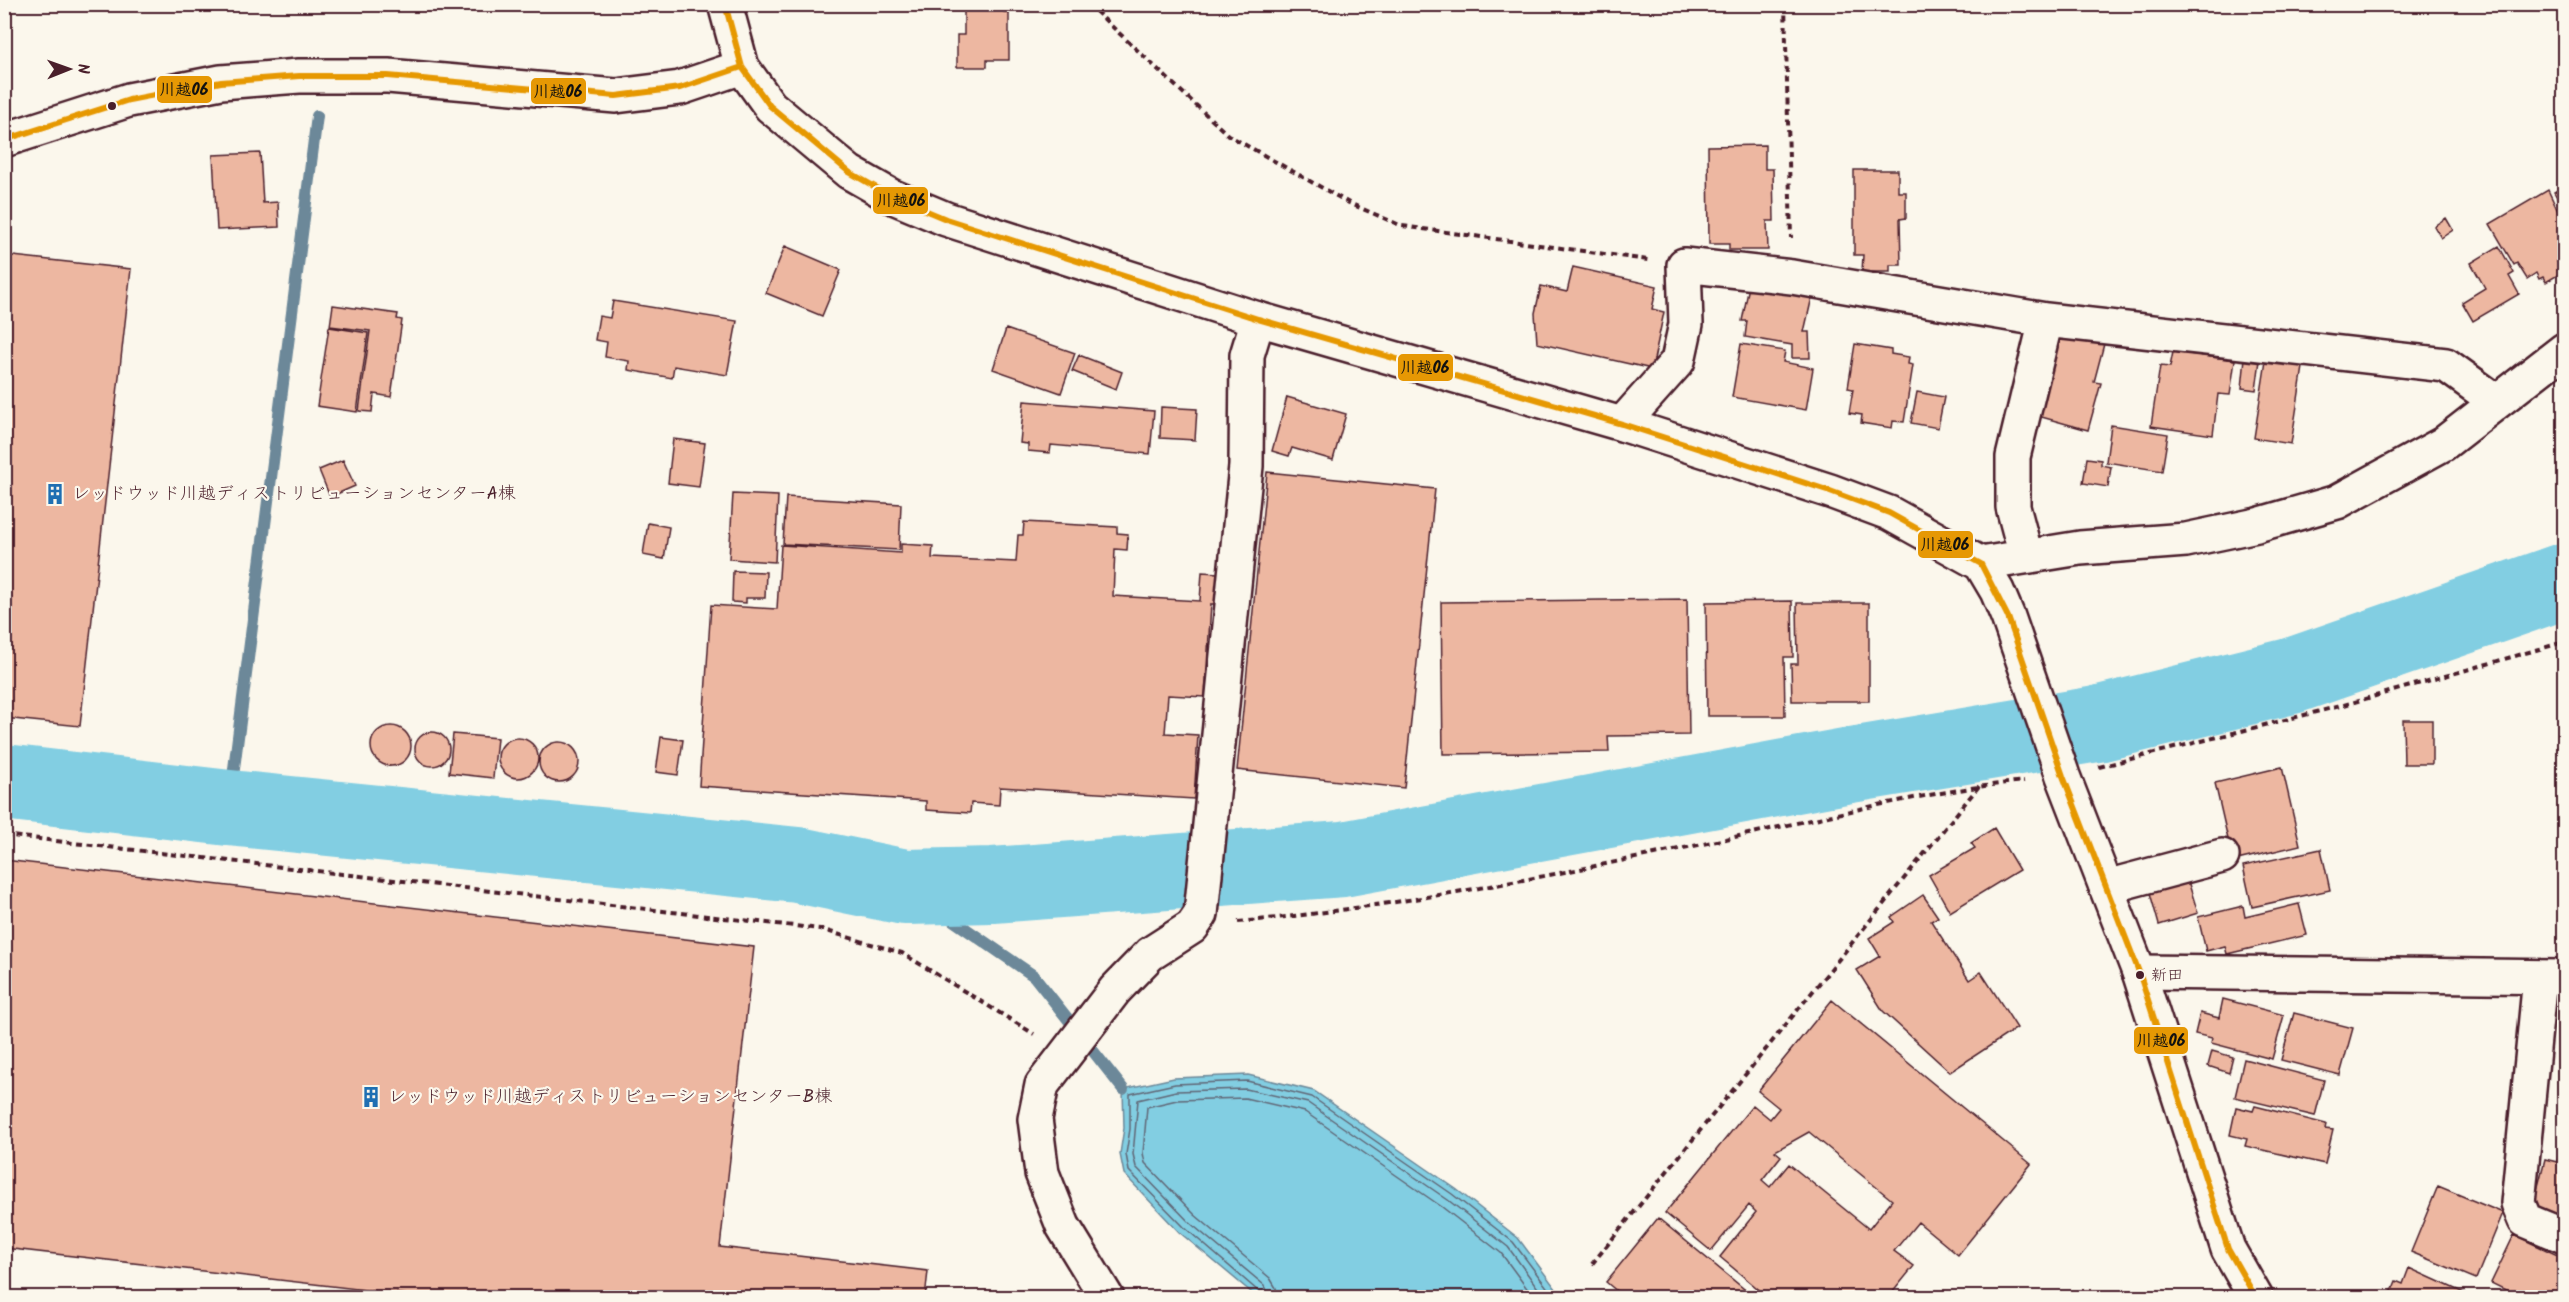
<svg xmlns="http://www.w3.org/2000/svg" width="2569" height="1302" viewBox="0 0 2569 1302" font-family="Kalam,'Klee One',sans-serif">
	<rect width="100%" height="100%" fill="#fbf7ec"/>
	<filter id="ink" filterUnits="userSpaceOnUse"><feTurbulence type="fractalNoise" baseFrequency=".0167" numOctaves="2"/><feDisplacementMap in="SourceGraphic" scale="12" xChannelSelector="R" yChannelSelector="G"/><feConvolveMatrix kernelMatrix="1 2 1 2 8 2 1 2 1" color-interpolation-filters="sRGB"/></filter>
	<g filter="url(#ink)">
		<!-- water -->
		<path fill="#82cee2" stroke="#6c8899" stroke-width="1.5" d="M1248 1075 1314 1091 1456 1189 1518 1238 1562 1297H1257L1179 1232 1124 1174 1120 1154 1124 1128 1123 1089 1174 1078Z"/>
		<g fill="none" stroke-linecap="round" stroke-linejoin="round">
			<!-- shore -->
			<path stroke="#606574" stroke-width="1.5" d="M1261 1298 1258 1291 1184 1227 1129 1171 1126 1154 1130 1129V1094L1175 1084 1247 1081 1312 1097 1452 1194 1513 1242 1555 1298
				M1268 1298 1264 1285 1189 1222 1136 1167 1133 1154 1138 1100 1176 1091 1246 1089 1308 1103 1448 1200 1508 1247 1545 1298
				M1277 1298 1276 1288 1270 1278 1195 1215 1145 1163 1143 1153 1147 1107 1177 1100 1245 1098 1305 1112 1442 1207 1501 1253 1534 1298"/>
			<!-- stream -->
			<path stroke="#6c8899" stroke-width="12" d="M229 808 317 116
				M905 887 1034 976 1123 1089"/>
			<!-- river -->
			<path stroke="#82cee2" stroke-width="76" d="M4 782 229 808 798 865 905 887 993 885 1343 859 1845 766 2097 724 2291 676 2564 581"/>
		</g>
		<!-- building -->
		<path fill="#edb7a1" stroke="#4a1f2b" stroke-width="1.5" fill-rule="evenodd" d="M964 4H1004V12H1009V60H987V67H957V35H964Z
			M1765 145V169H1773L1774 221H1767L1768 250H1729V244H1709L1708 146Z
			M260 153 263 203 278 202 279 227 217 230 213 155Z
			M1854 170H1898V192H1906V218L1900 219 1901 265H1890V272H1862L1863 255H1854Z
			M2564 186V219L2558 208 2562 206 2554 192Z
			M2548 190 2564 224V257L2557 261 2563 272 2546 282 2543 277 2539 279 2536 273 2527 279 2517 263 2514 265 2490 224Z
			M2446 218 2453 230 2441 238 2434 226Z
			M785 246 841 270 822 316 766 293Z
			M2499 246 2514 273 2509 276 2519 294 2473 321 2462 302 2485 288 2471 263Z
			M4 255 131 269 80 726 4 718Z
			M1573 267 1657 286 1652 309 1664 312 1652 369 1537 343 1535 313 1541 286 1567 292Z
			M1749 286 1812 297 1804 332H1809L1810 358H1792V345L1745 337 1747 321H1742Z
			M613 301 737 321 727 375 674 366 672 378 628 370 629 361 605 357 607 342 595 340 599 316 610 318Z
			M333 305 398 314 397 319 402 320 391 397 374 394 372 412 359 411 370 331 330 326Z
			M329 327 368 333 357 412 317 406Z
			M1006 329 1075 353 1061 393 993 369Z
			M2060 332 2104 344 2094 382 2101 383 2088 430 2038 416Z
			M1741 344 1785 351 1783 362 1813 368 1806 410 1732 397Z
			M1855 344 1891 350V354L1909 357 1908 364 1913 365 1904 422 1893 421 1892 428 1861 423 1862 415 1849 413 1853 389 1848 388Z
			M2173 352 2235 360 2230 395 2218 394 2213 435 2151 426 2160 366 2170 367Z
			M1079 355 1122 372 1116 389 1072 371Z
			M2245 358 2260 360 2256 390 2242 388Z
			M2266 361 2303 367 2291 444 2254 438Z
			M1917 392 1944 397 1938 428 1911 423Z
			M1287 397 1346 414 1333 460 1292 448 1289 456 1272 451Z
			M1024 401 1154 411 1150 454 1051 445 1050 453 1028 451V444L1020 443Z
			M1161 407 1197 409 1195 440 1160 438Z
			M2111 425 2168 434 2162 471 2106 462Z
			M673 439 705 443 699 487 668 483Z
			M2087 458 2101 460V465L2111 467 2108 487 2083 483Z
			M343 460 355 486 330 497 319 470Z
			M1267 472 1435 489 1404 788 1237 770Z
			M733 494 778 496 775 562 729 559Z
			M786 497 901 504 899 550 783 544Z
			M1024 522 1117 527V533L1128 534 1127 550 1115 549 1113 596 1200 601 1202 572 1218 573 1216 604H1211L1205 697 1168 695 1165 733 1198 735 1194 799 1000 787 999 805 971 803 970 813 926 810V801L699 786 711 605 777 609 781 545 901 553V544L933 546 932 558 1016 562 1018 535H1023Z
			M648 523 669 527 664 559 643 555Z
			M733 571 766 572 765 598H746V603L732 602Z
			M1687 599 1689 735 1608 736 1609 752 1443 754 1441 602Z
			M1792 601 1793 657H1784L1785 716H1707L1706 602Z
			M1797 603H1869V701H1792L1791 664H1798Z
			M2403 720H2432V764H2404Z
			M371 746a20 20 0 1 1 40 0a20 20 0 1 1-40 0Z
			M415 749a17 17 0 1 1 34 0a17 17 0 1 1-34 0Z
			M453 734 497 738 493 778 449 773Z
			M661 737 683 740 678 775 656 772Z
			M498 758a20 20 0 1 1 40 0a20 20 0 1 1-40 0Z
			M539 762a20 20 0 1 1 40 0a20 20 0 1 1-40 0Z
			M2282 767 2300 845 2233 861 2215 783Z
			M1994 828 2019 870 1950 912 1929 875 1975 848 1971 843Z
			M2321 849 2330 890 2252 907 2243 866Z
			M4 860 754 947 720 1247 928 1271 925 1298H435L4 1248Z
			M2188 881 2198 913 2159 925 2150 893Z
			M1923 895 1938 917 1931 921 1969 980 1981 972 2017 1028 1950 1072 1883 1011 1857 970 1880 956 1869 938 1894 922 1891 917Z
			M2299 904 2307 935 2227 954 2225 946 2206 951 2198 917 2243 906 2245 917Z
			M2223 999 2284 1015 2272 1059 2211 1043 2212 1038 2195 1034 2200 1013 2219 1018Z
			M1832 1000 2031 1164 1958 1255 1918 1222 1894 1251 1914 1266 1888 1298H1769L1720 1257 1756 1212 1749 1205 1711 1251 1665 1213 1753 1105 1770 1119 1779 1108 1758 1091ZM1809 1132 1892 1200 1869 1229 1789 1164 1770 1187 1762 1180 1781 1156 1775 1151Z
			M2294 1013 2353 1028 2340 1075 2281 1060Z
			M2212 1051 2233 1057 2229 1073 2208 1066Z
			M2244 1059 2324 1080 2315 1116 2235 1097Z
			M2255 1106 2326 1124 2325 1129 2333 1130 2325 1164 2245 1146 2247 1139 2230 1135 2236 1107 2253 1111Z
			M2561 1148 2564 1149V1218L2544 1213 2545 1209 2533 1206 2545 1159 2557 1162Z
			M2438 1186 2503 1213 2476 1279 2411 1252Z
			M1658 1218 1755 1298H1625L1606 1282Z
			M2514 1235 2564 1258V1298H2522L2491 1283Z
			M2409 1268 2475 1298H2389L2396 1281 2403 1284Z"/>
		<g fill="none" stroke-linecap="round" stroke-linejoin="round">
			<defs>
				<path id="minor" d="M4 140 129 100 221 82 299 76H388L616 96 680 88 742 67
					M2046 320 2446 365 2497 402
					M1622 424 1678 361 1686 324 1684 265 1792 277 2046 320 2013 457V507L2026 556
					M1981 564 2080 548 2186 540 2257 525 2337 502 2443 444 2564 350
					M2106 887 2222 856
					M2139 972 2564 977
					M2540 977 2518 1203 2525 1220 2564 1236
					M1107 1298 1063 1226 1042 1173 1035 1119 1042 1085 1115 990 1150 954 1192 927 1201 914 1246 466 1247 355 1258 319"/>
				<path id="major" d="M725 4 742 67 770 106 849 172 891 196 946 219 1258 319 1622 424 1830 491 1889 513 1981 564 1997 591 2008 617 2063 776 2139 972 2228 1249 2256 1298"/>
			</defs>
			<!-- minor casing -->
			<use href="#minor" stroke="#4a1f2b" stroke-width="38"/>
			<!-- major casing -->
			<use href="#major" stroke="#4a1f2b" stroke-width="38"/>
			<!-- path -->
			<path stroke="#4a1f2b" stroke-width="4" stroke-dasharray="6 4.5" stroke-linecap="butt" d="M1088 4 1228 135 1349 203 1402 226 1648 260
				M1785 4 1791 238
				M2099 767 2344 705 2564 642
				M4 835 820 929 902 953 1034 1034
				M1238 922C1395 907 1549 876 1703 844 1810 821 1915 793 2024 781
				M1592 1264 1979 786"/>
			<!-- minor -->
			<use href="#minor" stroke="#fbf7ec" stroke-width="33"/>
			<!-- major -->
			<use href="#major" stroke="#fbf7ec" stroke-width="33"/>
			<defs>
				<path id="bus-1" d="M725 4 742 67 770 106 849 172 891 196 946 219 1258 319 1622 424 1830 491 1889 513 1981 564 2008 617 2063 776 2139 972 2228 1249 2256 1298
					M4 140 129 100 221 82 299 76H388L616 96 680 88 742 67"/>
			</defs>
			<!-- bus-1 casing -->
			<use href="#bus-1" stroke="#fbf7ec" stroke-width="10"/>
			<!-- bus-1 -->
			<use href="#bus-1" stroke="#e69804" stroke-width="6"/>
		</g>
	</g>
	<!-- icons -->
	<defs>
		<symbol id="building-bare" viewBox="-9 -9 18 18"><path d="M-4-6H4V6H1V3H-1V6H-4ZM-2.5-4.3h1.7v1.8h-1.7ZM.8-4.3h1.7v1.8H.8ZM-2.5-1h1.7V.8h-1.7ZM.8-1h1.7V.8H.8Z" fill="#1f6fb2" stroke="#fbf7ec" stroke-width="2.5" paint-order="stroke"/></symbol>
	</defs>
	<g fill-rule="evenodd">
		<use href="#building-bare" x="40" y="479" width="30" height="30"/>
		<use href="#building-bare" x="356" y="1082" width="30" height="30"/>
	</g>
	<!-- markers -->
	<g fill="#4a1f2b" stroke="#fbf7ec" stroke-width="2">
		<circle cx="112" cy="106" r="5"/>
		<circle cx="2140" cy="975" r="5"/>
	</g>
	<g text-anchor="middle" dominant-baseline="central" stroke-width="4.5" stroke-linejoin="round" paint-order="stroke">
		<!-- bus labels -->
		<g font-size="16" fill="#4a1f2b" stroke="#fbf7ec" text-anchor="start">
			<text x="2151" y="975">新田</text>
		</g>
		<!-- poi labels -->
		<g font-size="18" fill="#4a1f2b" stroke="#fbf7ec" text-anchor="start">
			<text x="72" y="494">レッドウッド川越ディストリビューションセンターA棟</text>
			<text x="388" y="1097">レッドウッド川越ディストリビューションセンターB棟</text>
		</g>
	</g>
	<g stroke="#fbf7ec" stroke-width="2">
		<rect x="156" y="75" width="57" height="29" rx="6" fill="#e69804"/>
		<rect x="530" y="77" width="57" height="28" rx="6" fill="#e69804"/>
		<rect x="872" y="186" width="57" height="29" rx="6" fill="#e69804"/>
		<rect x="1397" y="353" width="57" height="29" rx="6" fill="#e69804"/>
		<rect x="1917" y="530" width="57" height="29" rx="6" fill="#e69804"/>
		<rect x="2133" y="1026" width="56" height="29" rx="6" fill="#e69804"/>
	</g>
	<g font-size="16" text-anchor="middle" font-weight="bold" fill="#111">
		<text x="184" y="95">川越06</text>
		<text x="558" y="97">川越06</text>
		<text x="901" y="206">川越06</text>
		<text x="1425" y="373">川越06</text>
		<text x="1945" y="550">川越06</text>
		<text x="2161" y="1046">川越06</text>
	</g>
	<!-- margin -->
	<rect width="2569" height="1302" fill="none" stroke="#fbf7ec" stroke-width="24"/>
	<rect x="12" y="12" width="2545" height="1278" fill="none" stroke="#4a1f2b" stroke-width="2" filter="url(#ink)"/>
	<!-- north arrow -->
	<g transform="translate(69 69) rotate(89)" stroke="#fbf7ec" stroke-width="4.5" paint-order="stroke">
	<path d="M0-4.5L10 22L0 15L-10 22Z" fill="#4a1f2b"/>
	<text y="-9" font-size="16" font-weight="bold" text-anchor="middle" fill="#4a1f2b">N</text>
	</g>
</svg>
